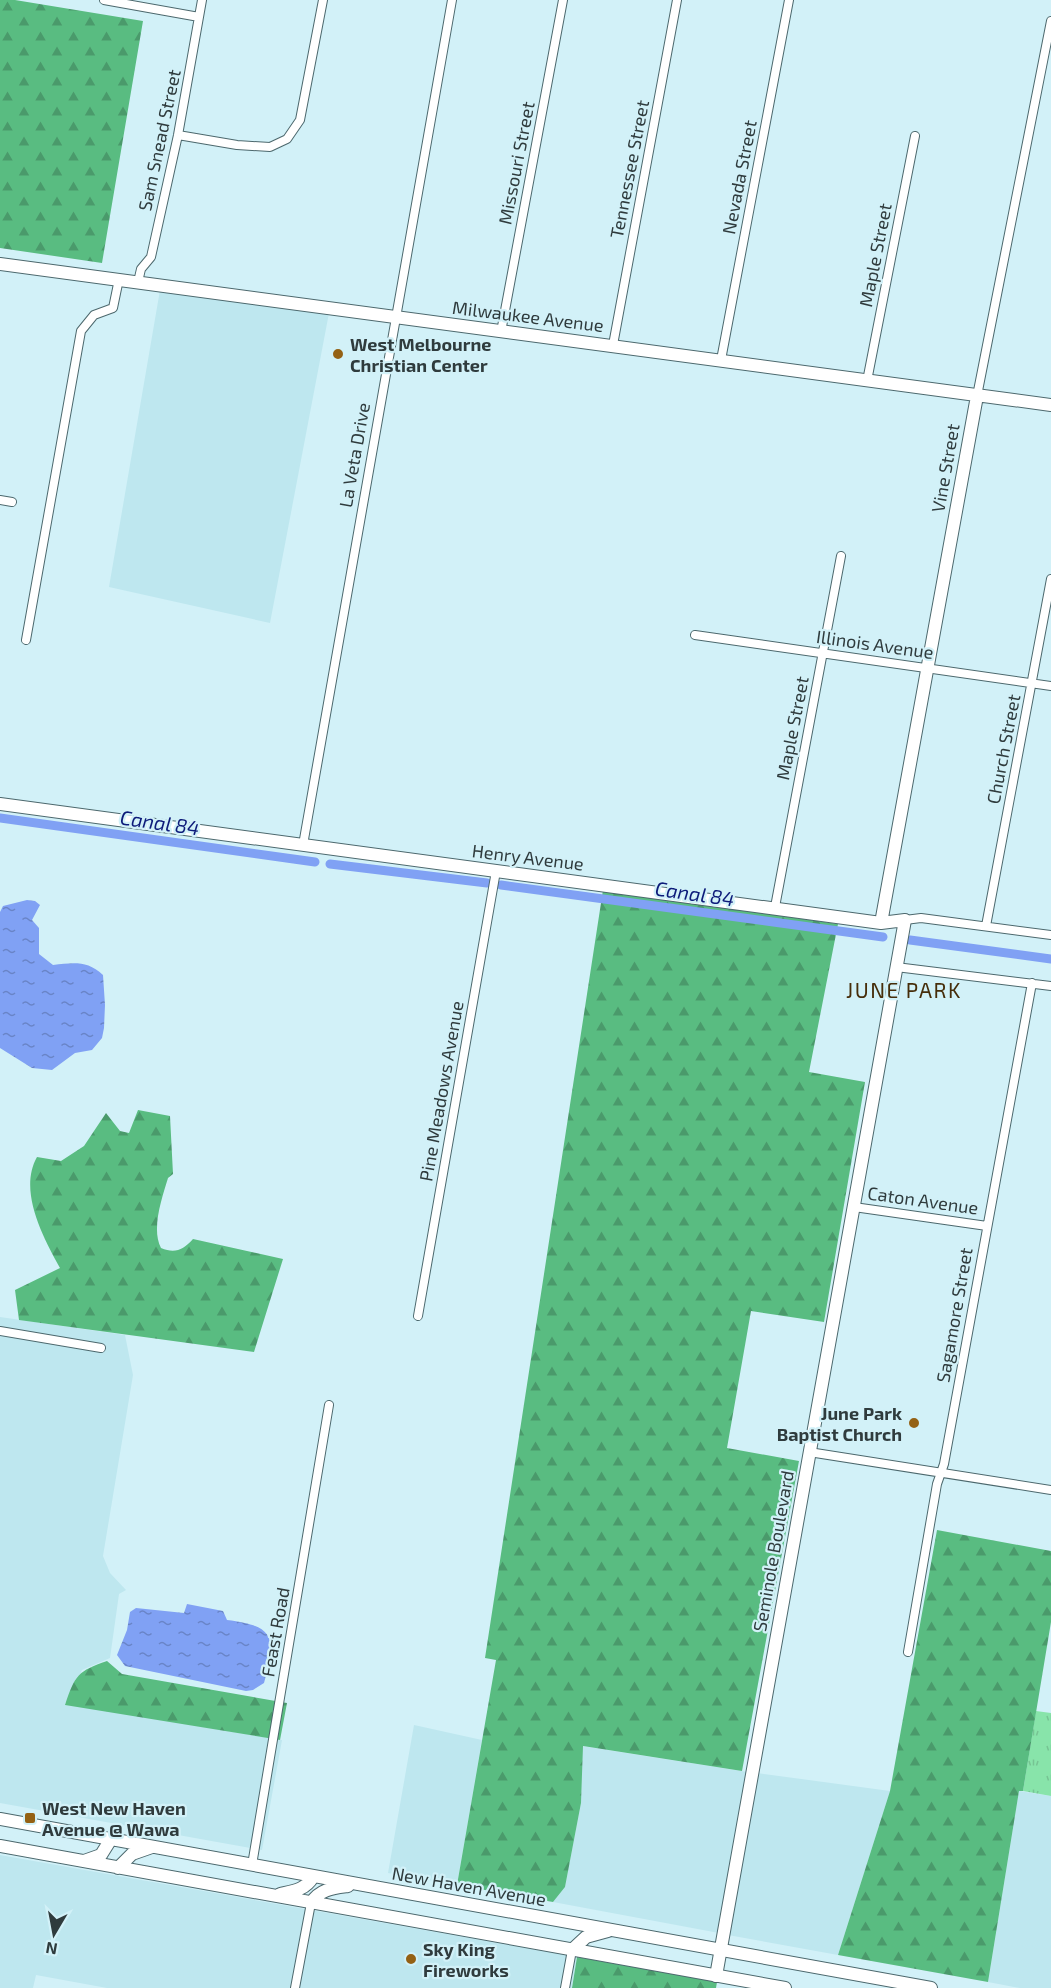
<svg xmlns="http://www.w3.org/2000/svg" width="1051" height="1988" viewBox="0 0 1051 1988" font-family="'Exo 2',sans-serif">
	<defs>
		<pattern id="grass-tufts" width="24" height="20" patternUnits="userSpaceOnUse" patternTransform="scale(1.5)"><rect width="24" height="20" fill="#88e4aa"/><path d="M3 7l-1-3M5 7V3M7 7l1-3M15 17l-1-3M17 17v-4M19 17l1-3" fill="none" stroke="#76c493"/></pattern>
		<pattern id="forest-firs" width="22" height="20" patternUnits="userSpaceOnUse" patternTransform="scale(1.5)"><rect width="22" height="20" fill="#59bc81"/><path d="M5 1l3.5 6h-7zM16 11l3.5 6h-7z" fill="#4a9a6b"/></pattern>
		<pattern id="water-ripples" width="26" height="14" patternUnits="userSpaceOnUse" patternTransform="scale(1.5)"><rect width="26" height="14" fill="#80a1f4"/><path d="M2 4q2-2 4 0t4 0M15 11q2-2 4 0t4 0" fill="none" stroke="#6984c7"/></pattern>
	</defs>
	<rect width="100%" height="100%" fill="#d2f1f8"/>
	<!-- built -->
	<path fill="#bee7ef" d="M160 290 329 313 270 623 109 587Z
		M0 1317 125 1335 133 1375 103 1556 110 1573 126 1590 119 1594 110 1658 82 1670 65 1704 282 1740 262 1850 0 1803Z
		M414 1725 482 1740 457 1885 388 1873Z
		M582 1746 748 1772 719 1933 553 1902 565 1887 581 1803Z
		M757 1773 890 1791 838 1955 728 1935Z
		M1019 1791 1051 1796V1988H1020L988 1982Z
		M0 1855 577 1957 572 1988H107L36 1975 33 1988H0Z"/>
	<!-- grass -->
	<path fill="url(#grass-tufts)" d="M1036 1711 1051 1713V1796L1023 1791Z"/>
	<!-- forest -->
	<path fill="url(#forest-firs)" d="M0 0H15L143 21 102 263 0 248Z
		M603 890 838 924 809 1072 865 1082 824 1322 751 1311 727 1448 799 1461 742 1771 583 1746 581 1803 565 1887 553 1902 457 1885 496 1660 485 1658Z
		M138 1110 170 1116 173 1174 168 1178C162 1198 151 1229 161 1248 175 1254 183 1250 193 1239L283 1259 254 1352 19 1320 15 1290 60 1268C43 1237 18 1191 37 1157L61 1161 84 1146 106 1113 120 1131 129 1133Z
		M937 1530 1051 1551V1622L1023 1791H1019L988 1982 838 1955 890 1791Z
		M107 1661 122 1674 287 1703 280 1740 65 1705C75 1675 78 1671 107 1661Z
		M577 1957 717 1982 716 1988H572Z"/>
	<!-- water -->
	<path fill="url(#water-ripples)" d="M27 900 35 901 40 905 32 920 39 928V954L53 965C73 963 87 960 103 975L105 1005 104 1028 102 1038 92 1050 75 1053 52 1070 32 1068 0 1048V912L3 906Z
		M187 1604 223 1611 227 1620C276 1626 276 1638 264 1683L253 1690 246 1691 125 1666 117 1655 127 1630 130 1612 136 1608 184 1613Z"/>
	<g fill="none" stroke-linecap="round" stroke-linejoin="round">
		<!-- canal -->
		<path stroke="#80a1f4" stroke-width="9" d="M0 818 315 862
			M330 864 487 883
			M501 885 883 937
			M910 940 1051 959"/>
		<defs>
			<path id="street" d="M104 0 199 17
				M178 135 237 145 270 147 287 139 300 120 323 0
				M138 282 141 269 151 257 178 135 202 0
				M501 332 563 0
				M613 345 677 0
				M721 360 789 0
				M867 381 915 136
				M977 396 1051 21
				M0 500 12 502
				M695 635 1051 686
				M26 640 81 331 94 315 113 308 119 279
				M303 845 452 0
				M775 907 841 556
				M905 920 921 918 1051 935
				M986 926 1051 579
				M896 967 1051 986
				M854 1207 987 1226
				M418 1316 496 871
				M0 1331 101 1348
				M809 1452 1051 1490
				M908 1652 937 1484 944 1464 1032 983
				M252 1865 329 1405
				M295 1988 311 1903
				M565 1988 572 1950"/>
			<path id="secondary" d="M0 264 1051 405
				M0 804 881 923 905 920 716 1976
				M881 923 977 396"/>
			<path id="primary" d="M0 1819 931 1988
				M0 1846 785 1988
				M84 1861 101 1855 111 1839
				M118 1868 132 1854 152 1847
				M280 1894C294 1891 305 1890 313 1877
				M311 1903C320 1889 333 1888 348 1886
				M572 1950 586 1937 608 1931"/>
		</defs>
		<!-- street casing -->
		<use href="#street" stroke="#4c686d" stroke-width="10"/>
		<!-- secondary casing -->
		<use href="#secondary" stroke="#4c686d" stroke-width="14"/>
		<!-- primary casing -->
		<use href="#primary" stroke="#4c686d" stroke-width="14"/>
		<!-- street -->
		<use href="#street" stroke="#fff" stroke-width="8"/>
		<!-- secondary -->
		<use href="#secondary" stroke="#fff" stroke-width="12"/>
		<!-- primary -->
		<use href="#primary" stroke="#fff" stroke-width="12"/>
	</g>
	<!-- markers -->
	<g fill="#946114" stroke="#d2f1f8" stroke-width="2">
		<circle cx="338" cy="354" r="6"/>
		<circle cx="914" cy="1423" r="6"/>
		<rect x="24" y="1812" width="12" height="12" rx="3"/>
		<circle cx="411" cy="1959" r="6"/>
	</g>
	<g text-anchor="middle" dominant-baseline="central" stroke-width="4.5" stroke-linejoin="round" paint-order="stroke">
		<!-- street labels -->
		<g font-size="18" fill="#2f3b3d" stroke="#d2f1f8">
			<text transform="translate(159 140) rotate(-78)">Sam Snead Street</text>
			<text transform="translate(516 163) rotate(-79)">Missouri Street</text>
			<text transform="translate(629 169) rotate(-79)">Tennessee Street</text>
			<text transform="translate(739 177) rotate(-79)">Nevada Street</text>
			<text transform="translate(875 255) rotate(-79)">Maple Street</text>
			<text transform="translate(528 316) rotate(7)">Milwaukee Avenue</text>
			<text transform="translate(354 455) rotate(-80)">La Veta Drive</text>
			<text transform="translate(945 468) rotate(-80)">Vine Street</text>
			<text transform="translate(875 644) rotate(8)">Illinois Avenue</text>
			<text transform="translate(792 728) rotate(-79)">Maple Street</text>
			<text transform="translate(1003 749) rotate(-79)">Church Street</text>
			<text transform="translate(528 857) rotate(7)">Henry Avenue</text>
			<text transform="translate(441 1091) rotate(-80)">Pine Meadows Avenue</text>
			<text transform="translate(923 1200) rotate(8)">Caton Avenue</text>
			<text transform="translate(954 1315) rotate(-80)">Sagamore Street</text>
			<text transform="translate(773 1551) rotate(-80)">Seminole Boulevard</text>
			<text transform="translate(275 1632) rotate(-80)">Feast Road</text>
			<text transform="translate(469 1886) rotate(10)">New Haven Avenue</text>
		</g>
		<!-- poi labels -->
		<g font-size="18" font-weight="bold" fill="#2f3b3d" stroke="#d2f1f8" text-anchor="start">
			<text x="350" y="344">West Melbourne<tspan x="350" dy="21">Christian Center</tspan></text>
			<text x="902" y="1413" text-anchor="end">June Park<tspan x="902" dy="21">Baptist Church</tspan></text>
			<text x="42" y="1808">West New Haven<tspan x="42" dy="21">Avenue @ Wawa</tspan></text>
			<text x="423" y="1949">Sky King<tspan x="423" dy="21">Fireworks</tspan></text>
		</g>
		<!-- water labels -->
		<g font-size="20" font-style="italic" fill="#0d1b7a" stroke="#d2f1f8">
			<text transform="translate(160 822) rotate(8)">Canal 84</text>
			<text transform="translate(695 893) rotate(8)">Canal 84</text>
		</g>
		<!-- quarter labels -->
		<g font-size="21" letter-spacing="1.5" fill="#462d0a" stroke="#d2f1f8">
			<text x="904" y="989">JUNE PARK</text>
		</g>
	</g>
	<!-- north arrow -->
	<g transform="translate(54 1934) rotate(190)" stroke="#d2f1f8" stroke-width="4.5" paint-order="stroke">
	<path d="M0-4.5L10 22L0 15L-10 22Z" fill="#2f3b3d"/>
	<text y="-9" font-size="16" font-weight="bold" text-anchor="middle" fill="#2f3b3d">N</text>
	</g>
</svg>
